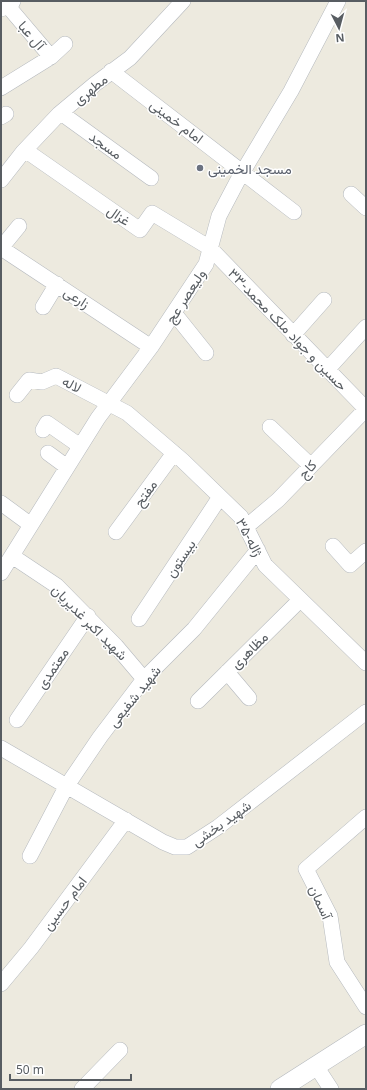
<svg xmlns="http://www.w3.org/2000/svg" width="367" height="1090" viewBox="0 0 367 1090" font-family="'Noto Sans',Vazirmatn,sans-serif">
	<rect width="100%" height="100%" fill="#edeadf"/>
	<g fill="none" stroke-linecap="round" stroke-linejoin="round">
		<defs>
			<path id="minor" d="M51 57 65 44
				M111 71 294 212
				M1 88 51 57 6 4
				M61 113 151 178
				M1 117 6 114
				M25 150 140 230 152 213 210 248 366 409
				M1 180 23 152 59 114 95 84 130 58 183 1
				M351 194 366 208
				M1 248 151 347
				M1 248 19 226
				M43 307 57 284
				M174 313 206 353
				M293 335 324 300
				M327 370 366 327
				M17 395 29 380 42 382 56 376 127 413 182 460 241 517 265 565 366 663
				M270 427 311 466
				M43 430 47 423 80 446
				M48 453 67 467
				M1 503 31 525
				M246 527 278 500 366 409
				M116 532 174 453
				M333 546 350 565 366 551
				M12 556 57 586 116 646 144 679
				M1 573 98 418 151 347 206 264 219 216 239 178 291 91 338 1
				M139 619 220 497
				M227 672 249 698
				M198 701 300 600
				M17 720 88 616
				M1 748 163 842 175 847H187L218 827 366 712
				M366 817 306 869 330 916 337 962 366 1007
				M30 856 66 787 100 737 144 679 194 629 258 550
				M1 984 31 948 126 820
				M316 1066 331 1089
				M82 1089 120 1050"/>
			<path id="tertiary" d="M1 7 11 1
				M280 1089 366 1034"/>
		</defs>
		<!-- minor casing -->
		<use href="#minor" stroke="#b5b9be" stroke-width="16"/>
		<!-- tertiary casing -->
		<use href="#tertiary" stroke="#b5b9be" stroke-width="20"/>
		<!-- minor -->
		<use href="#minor" stroke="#fff" stroke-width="15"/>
		<!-- tertiary -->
		<use href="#tertiary" stroke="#fff" stroke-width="19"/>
	</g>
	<!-- markers -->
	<circle fill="#6b7280" stroke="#fff" stroke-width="1.5" cx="200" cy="168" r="4"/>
	<g text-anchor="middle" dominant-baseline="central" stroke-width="3" stroke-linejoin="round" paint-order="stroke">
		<!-- street labels -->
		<g font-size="14" fill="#585d62" stroke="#fff">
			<text transform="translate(32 35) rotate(49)">آل عبا</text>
			<text transform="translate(90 89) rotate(-39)">مطهری</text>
			<text transform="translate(177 121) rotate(37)">امام خمینی</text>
			<text transform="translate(106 145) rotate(36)">مسجد</text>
			<text transform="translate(119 215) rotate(35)">غزال</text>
			<text transform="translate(185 296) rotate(-57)">ولیعصر عج</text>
			<text transform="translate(77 297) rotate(33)">زارعی</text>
			<text transform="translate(288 329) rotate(46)">۳۳-حسین و جواد ملک محمد</text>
			<text transform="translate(72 384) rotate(28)">لاله</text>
			<text transform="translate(307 469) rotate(-46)">کاج</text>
			<text transform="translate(145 493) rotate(-54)">مفتح</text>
			<text transform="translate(250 537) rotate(62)">۳۵-ژاله</text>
			<text transform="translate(180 558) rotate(-56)">بیستون</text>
			<text transform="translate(90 622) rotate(45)">شهید اکبر غدیریان</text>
			<text transform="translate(249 650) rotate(-44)">مظاهری</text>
			<text transform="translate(52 668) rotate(-56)">معتمدی</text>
			<text transform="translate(134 696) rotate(-51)">شهید شفیعی</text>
			<text transform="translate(221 823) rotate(-35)">شهید بخشی</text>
			<text transform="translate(321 902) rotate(66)">آسمان</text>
			<text transform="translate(64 903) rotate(-53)">امام حسین</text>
		</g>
		<!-- worship labels -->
		<g font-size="14" fill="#5b616d" stroke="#fff" text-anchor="start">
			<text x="208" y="168">مسجد الخمینی</text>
		</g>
	</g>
	<!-- border -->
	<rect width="367" height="1090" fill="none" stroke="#585d62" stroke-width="4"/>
	<!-- north arrow -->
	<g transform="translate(339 28) rotate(174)" stroke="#ffffff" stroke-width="3" paint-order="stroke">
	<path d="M0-3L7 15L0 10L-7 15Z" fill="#585d62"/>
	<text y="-6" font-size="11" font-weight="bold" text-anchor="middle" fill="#585d62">N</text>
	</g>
	<!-- scale -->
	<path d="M10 1074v6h121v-6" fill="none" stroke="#585d62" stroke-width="2"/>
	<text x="16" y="1074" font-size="12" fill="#585d62" stroke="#ffffff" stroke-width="3" paint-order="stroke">50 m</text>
</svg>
